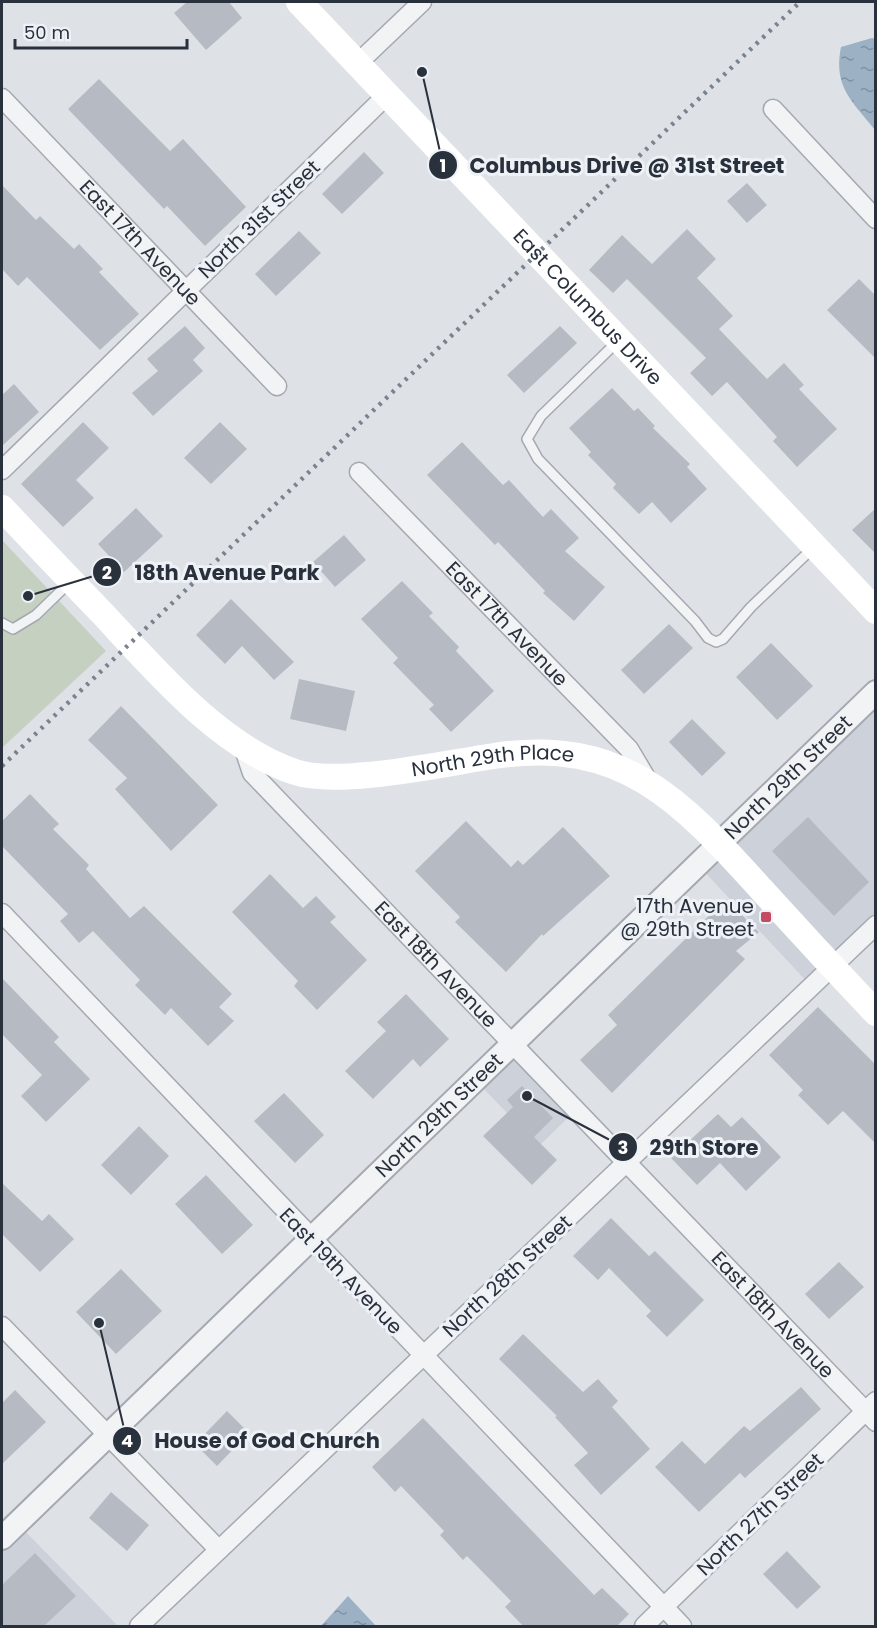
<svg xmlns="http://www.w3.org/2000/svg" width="877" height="1628" viewBox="0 0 877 1628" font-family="Poppins,sans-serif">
	<defs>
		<pattern id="water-ripples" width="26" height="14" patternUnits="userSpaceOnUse" patternTransform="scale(1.5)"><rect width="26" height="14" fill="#9cb1c4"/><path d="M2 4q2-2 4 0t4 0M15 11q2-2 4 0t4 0" fill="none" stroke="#7f91a0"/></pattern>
	</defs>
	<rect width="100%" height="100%" fill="#dee2e7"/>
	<!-- built -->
	<path fill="#cdd1d9" d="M875 694V919L810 985 700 867Z
		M514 1049 574 1112 539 1146 478 1083Z
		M21 1527 118 1626H2V1546Z"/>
	<!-- green -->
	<path fill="#c5d0c0" d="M2 540 106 651 2 748Z"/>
	<!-- water -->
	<path fill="url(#water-ripples)" d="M872 38 876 39 875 130C852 101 833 87 841 47Z
		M348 1596 376 1626H321Z"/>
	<!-- building -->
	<path fill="#b6bbc3" d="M187 2H229L242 18 206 50 174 13Z
		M99 79 170 151 183 139 246 207 205 246 167 206 164 209 68 109Z
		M364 152 384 173 342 214 322 194Z
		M747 183 767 205 747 223 727 201Z
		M2 185 36 220 40 216 74 249 79 244 103 269 99 272 139 314 100 350 27 277 18 286 2 269Z
		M687 229 716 259 697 278 733 316 719 329 767 379 784 363 804 385 799 389 837 429 797 467 773 441 777 437 727 382 712 396 690 373 706 358 627 279 613 293 589 270 622 235 652 264Z
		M299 231 321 253 276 296 255 274Z
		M859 279 876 296V359L827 310Z
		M185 326 205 348 193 360 203 371 153 416 132 393 158 371 147 359Z
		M560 326 577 343 524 393 507 375Z
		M14 384 39 412 2 446V395Z
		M612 388 634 411 638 408 655 426 653 428 690 464 687 467 707 489 671 523 652 502 639 514 613 488 616 484 588 455 591 452 569 428Z
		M83 422 109 448 76 480 94 498 63 527 21 484Z
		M220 422 247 449 211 484 184 458Z
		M462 442 503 485 509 480 543 517 551 509 579 538 565 551 605 587 574 621 543 593 545 591 498 542 495 545 427 475Z
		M136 508 163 536 124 572 98 544Z
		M876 508V554L852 530Z
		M344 535 366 560 335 587 313 562Z
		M402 581 433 613 429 616 459 647 456 651 494 691 451 732 429 709 434 705 393 663 398 658 361 619Z
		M231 599 294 662 274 680 242 646 225 664 196 635Z
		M669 624 693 648 644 694 621 670Z
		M771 643 813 686 777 720 736 677Z
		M299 679 355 691 346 731 290 719Z
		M121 706 218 805 171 851 115 789 127 778 88 740Z
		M692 719 726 753 702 776 669 742Z
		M30 794 59 824 53 829 89 865 86 869 130 918 144 906 232 994 219 1007 234 1021 208 1046 171 1008 165 1015 135 985 140 980 93 931 79 943 60 921 68 914 2 846V821Z
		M808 817 869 882 834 916 772 851Z
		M466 821 511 867 518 860 523 865 563 827 610 876 543 936 542 934 506 972 455 922 460 917 415 871Z
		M270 874 303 908 316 896 336 917 330 922 367 960 317 1010 294 986 298 981 232 912Z
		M726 899 759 932 736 951 745 959 612 1093 580 1060 617 1025 608 1015Z
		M2 978 59 1037 54 1042 90 1079 46 1122 21 1096 42 1075 2 1034Z
		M406 994 449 1039 420 1067 413 1059 373 1099 345 1071 386 1031 377 1022Z
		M818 1007 876 1065V1144L843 1111 828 1125 798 1095 803 1090 769 1055Z
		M522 1086 553 1118 534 1137 557 1160 532 1185 483 1136 513 1107 507 1100Z
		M284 1093 324 1135 295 1163 254 1121Z
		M718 1114 731 1127 742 1117 781 1157 746 1191 720 1163 697 1185 671 1158Z
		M139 1126 169 1156 131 1195 101 1165Z
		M206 1175 253 1225 222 1254 175 1204Z
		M2 1183 42 1221 49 1214 74 1239 40 1272 2 1234Z
		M611 1218 649 1256 655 1251 704 1300 667 1337 646 1316 651 1311 609 1268 598 1280 573 1256Z
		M839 1262 864 1287 829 1319 805 1294Z
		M121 1269 162 1311 116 1354 76 1312Z
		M523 1334 583 1392 598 1379 618 1401 612 1407 650 1449 601 1495 574 1465 588 1453 555 1417 557 1416 499 1359Z
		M801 1387 821 1409 745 1478 740 1473 699 1512 655 1467 682 1441 705 1464 744 1426 750 1431Z
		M15 1390 46 1422 2 1464V1403Z
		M227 1411 249 1433 217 1466 195 1444Z
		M423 1418 594 1595 602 1588 629 1614 617 1626H523L505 1607 511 1601 467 1556 463 1560 440 1535 444 1531 401 1486 395 1492 372 1467Z
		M111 1492 149 1525 127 1551 89 1518Z
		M787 1551 821 1587 797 1609 763 1574Z
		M35 1553 76 1596 44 1626H2V1585Z"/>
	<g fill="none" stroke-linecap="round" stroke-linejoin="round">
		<defs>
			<path id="service" d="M617 342 541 416 527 439 538 459 695 621 708 638 716 642 723 639 751 607 814 547
				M2 623 13 629 36 615 70 582"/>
			<g id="minor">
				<path d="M358 63 422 2"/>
				<path id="s1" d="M2 98 277 386"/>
				<path d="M773 109 876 219"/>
				<path d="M2 470 388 94"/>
				<path id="s2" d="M359 472 629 749 648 781"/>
				<path id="s3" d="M243 746 252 773 876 1422"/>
				<path d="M2 913 682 1626"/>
				<path d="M2 1326 219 1550"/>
				<path d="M139 1626 876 925"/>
				<path d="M644 1626 876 1401"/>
			</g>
			<g id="tertiary">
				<path id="s4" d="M2 1538 876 692"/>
			</g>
		</defs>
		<!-- service casing -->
		<use href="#service" stroke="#a4a9b1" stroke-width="12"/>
		<!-- minor casing -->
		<use href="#minor" stroke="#a4a9b1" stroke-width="21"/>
		<!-- tertiary casing -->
		<use href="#tertiary" stroke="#a4a9b1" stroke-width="26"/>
		<!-- service -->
		<use href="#service" stroke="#f1f3f5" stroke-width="9"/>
		<!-- minor -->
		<use href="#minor" stroke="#f1f3f5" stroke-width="18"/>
		<!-- tertiary -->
		<use href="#tertiary" stroke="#f1f3f5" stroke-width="22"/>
		<!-- secondary -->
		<g stroke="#fff" stroke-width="26">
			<path id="s5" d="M299 2 876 611"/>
			<path id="s6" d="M2 508C35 543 69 579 103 614 156 671 220 747 295 772 339 787 446 763 494 756 623 736 682 802 761 889 799 931 837 972 876 1013"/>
		</g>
		<!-- rail -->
		<path stroke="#79828f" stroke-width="4.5" stroke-dasharray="3 6" stroke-linecap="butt" d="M2 766 800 2"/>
	</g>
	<!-- markers -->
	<rect fill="#c44c62" stroke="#eef1f5" stroke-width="2" x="760" y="911" width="12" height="12" rx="3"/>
	<g text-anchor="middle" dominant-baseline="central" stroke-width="6" stroke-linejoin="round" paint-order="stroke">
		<!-- street labels -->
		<g font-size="20" fill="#29313d" stroke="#eef1f5">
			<text transform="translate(259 219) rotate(-44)">North 31st Street</text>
			<text stroke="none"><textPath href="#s1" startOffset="200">East 17th Avenue</textPath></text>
			<text stroke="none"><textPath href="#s5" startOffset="420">East Columbus Drive</textPath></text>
			<text stroke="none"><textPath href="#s2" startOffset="212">East 17th Avenue</textPath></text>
			<text stroke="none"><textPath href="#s6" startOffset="597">North 29th Place</textPath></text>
			<text stroke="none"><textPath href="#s4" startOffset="1094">North 29th Street</textPath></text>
			<text stroke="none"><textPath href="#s3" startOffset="294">East 18th Avenue</textPath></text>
			<text stroke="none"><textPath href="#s4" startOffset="608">North 29th Street</textPath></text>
			<text transform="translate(341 1271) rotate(46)">East 19th Avenue</text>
			<text transform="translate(507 1276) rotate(-43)">North 28th Street</text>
			<text stroke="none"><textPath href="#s3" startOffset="780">East 18th Avenue</textPath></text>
			<text transform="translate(760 1514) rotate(-44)">North 27th Street</text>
		</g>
		<!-- poi labels -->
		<g font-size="20" fill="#29313d" stroke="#eef1f5" text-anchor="end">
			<text x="754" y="906">17th Avenue<tspan x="754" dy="23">@ 29th Street</tspan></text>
		</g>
	</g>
	<!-- callouts -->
	<path fill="none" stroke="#29313d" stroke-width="2" d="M422 72L443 165M28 596L107 572M527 1096L623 1147M99 1323L127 1441"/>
	<g fill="#29313d" stroke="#eef1f5" stroke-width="2">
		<circle cx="422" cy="72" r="6"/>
		<circle cx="28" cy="596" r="6"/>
		<circle cx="527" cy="1096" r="6"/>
		<circle cx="99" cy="1323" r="6"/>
		<circle cx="443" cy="165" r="15"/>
		<circle cx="107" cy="572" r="15"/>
		<circle cx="623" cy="1147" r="15"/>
		<circle cx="127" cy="1441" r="15"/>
	</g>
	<g font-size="18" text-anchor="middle" font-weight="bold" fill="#fff">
		<text x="443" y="172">1</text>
		<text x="107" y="579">2</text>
		<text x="623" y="1154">3</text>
		<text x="127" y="1447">4</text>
	</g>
	<g font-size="21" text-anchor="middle" font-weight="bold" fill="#29313d" stroke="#eef1f5" stroke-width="6" stroke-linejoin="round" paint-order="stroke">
		<text x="627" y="173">Columbus Drive @ 31st Street</text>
		<text x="227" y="580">18th Avenue Park</text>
		<text x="704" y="1155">29th Store</text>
		<text x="267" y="1448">House of God Church</text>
	</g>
	<!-- border -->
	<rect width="877" height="1628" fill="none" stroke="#29313d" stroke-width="6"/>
	<!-- scale -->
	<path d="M15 39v9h172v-9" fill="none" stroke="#29313d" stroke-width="3"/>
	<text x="24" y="39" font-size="18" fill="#29313d" stroke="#eef1f5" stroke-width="4.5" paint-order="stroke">50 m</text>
</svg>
